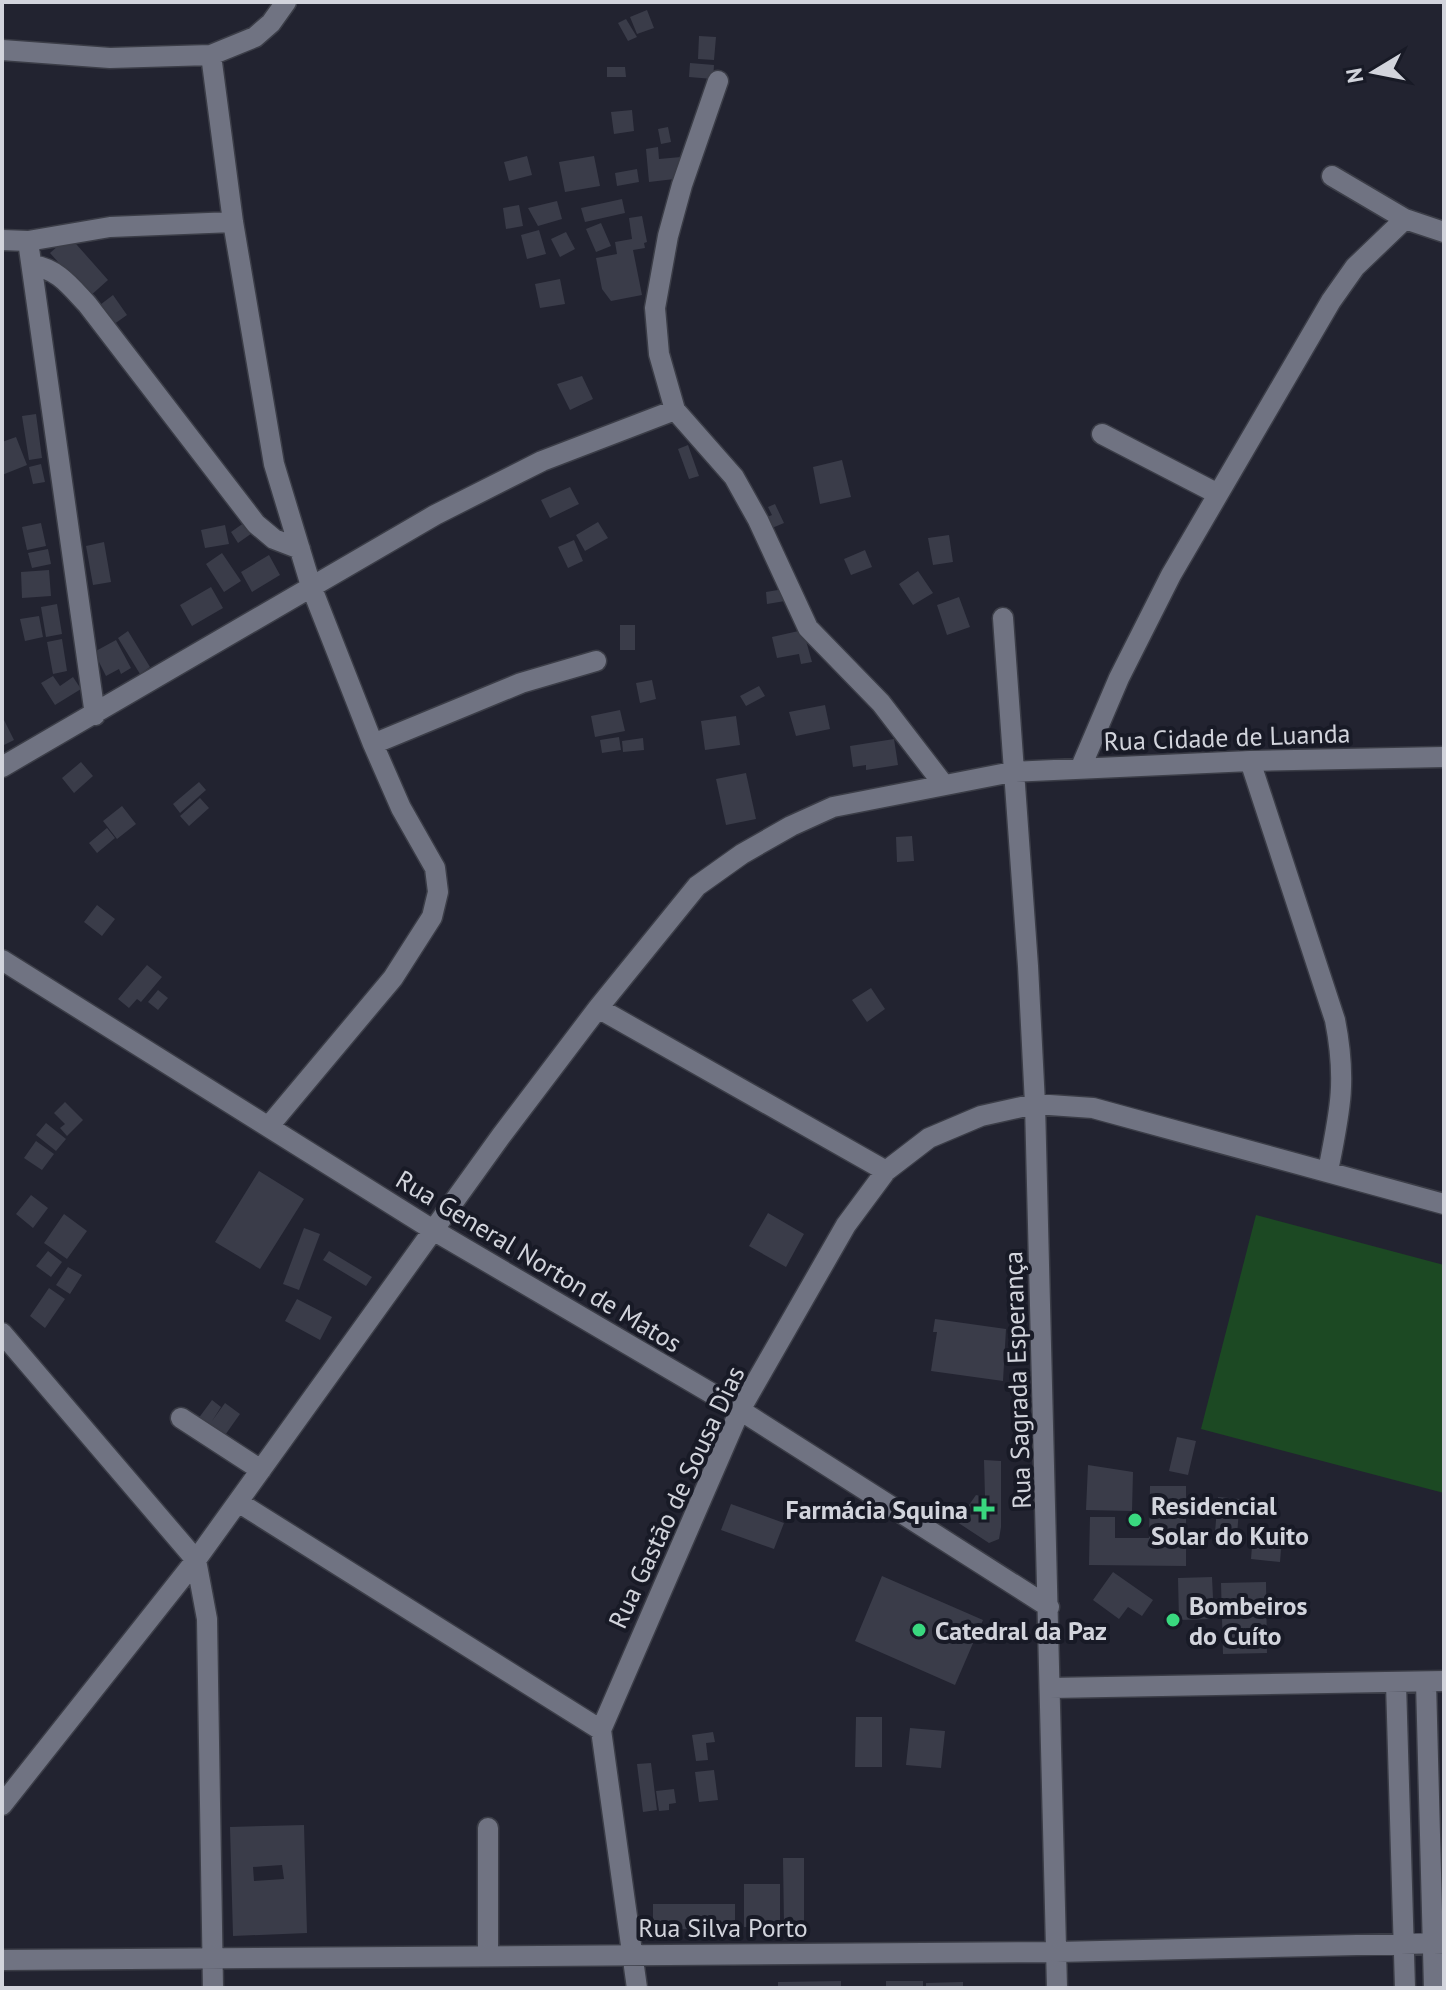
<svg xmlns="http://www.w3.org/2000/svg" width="1446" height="1990" viewBox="0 0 1446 1990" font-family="'PT Sans',sans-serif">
	<rect width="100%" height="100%" fill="#222330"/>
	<!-- green -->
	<path fill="#1c4923" d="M1256 1215 1444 1265V1493L1201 1429Z"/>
	<!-- building -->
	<path fill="#3a3c49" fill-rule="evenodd" d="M647 10 654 28 637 34 630 17Z
		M626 19 637 37 628 41 618 23Z
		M699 36 716 37 714 60 698 59Z
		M690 63 714 65 713 79 689 77Z
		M607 67H625L626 77H607Z
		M632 110 634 131 614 134 611 112Z
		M668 127 671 142 661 144 658 129Z
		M658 147 659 159 681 157 683 178 649 182 646 149Z
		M527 156 532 175 509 181 504 162Z
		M594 156 600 186 565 192 559 162Z
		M637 169 639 182 617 186 615 173Z
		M622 199 625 213 585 222 581 208Z
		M557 201 562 219 538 226 528 208Z
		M519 205 523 226 506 229 503 208Z
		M642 216 647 242 644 243 645 248 633 250 642 295 611 301 602 289 596 258 617 254 615 242 632 239 629 218Z
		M601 223 611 246 596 252 586 229Z
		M539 230 546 254 527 259 521 235Z
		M566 232 575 249 560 257 551 239Z
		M69 236 108 280 89 297 50 253Z
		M560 279 565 304 540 308 535 284Z
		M113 295 127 315 110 327 96 308Z
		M582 376 593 399 570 410 557 384Z
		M36 414 42 458 29 460 22 416Z
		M16 437 27 465 2 475V442Z
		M688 445 699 476 689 479 678 449Z
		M842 460 851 497 820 504 813 467Z
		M41 464 45 482 33 484 29 467Z
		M570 487 579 504 550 518 541 500Z
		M775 504 784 523 765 531 760 520 772 515 768 507Z
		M248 520 255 531 238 543 231 532Z
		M598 522 608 538 585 551 576 535Z
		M41 523 46 546 27 550 22 527Z
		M225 525 229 544 205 548 201 530Z
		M949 535 953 562 933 565 928 538Z
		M574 540 583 561 568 568 558 547Z
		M104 542 111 582 93 585 86 546Z
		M48 549 51 564 32 568 28 553Z
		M865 550 872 567 851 575 844 559Z
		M222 553 241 581 224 592 206 564Z
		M269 555 280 575 252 592 241 572Z
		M49 570 51 596 22 598 21 572Z
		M918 571 933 593 913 605 899 584Z
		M211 587 223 608 192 626 180 605Z
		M784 589 785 601 767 604 766 592Z
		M959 597 970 627 947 635 937 605Z
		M57 604 62 634 46 637 41 607Z
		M39 616 43 637 25 641 20 619Z
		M620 625H635V650H620Z
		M803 630 812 662 801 664 799 654 777 658 772 637Z
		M128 631 150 667 140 674 118 638Z
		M62 639 67 671 53 674 47 642Z
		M116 640 131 668 121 674 119 669 106 676 94 652Z
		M53 676 60 686 73 677 81 689 55 705 41 683Z
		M652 680 656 699 640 703 636 683Z
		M759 686 765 696 746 706 740 696Z
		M825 705 830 729 796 736 789 712Z
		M620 710 625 731 595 737 591 716Z
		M2 716 14 740 2 746Z
		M736 716 740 745 705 750 701 721Z
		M619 737 621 750 602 753 600 740Z
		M643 738 644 750 623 752 622 741Z
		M894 739 898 765 866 770V765L853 767 850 746Z
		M81 762 93 776 74 793 62 778Z
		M746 773 756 819 726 825 716 779Z
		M199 782 206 790 180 813 173 804Z
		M200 798 209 808 189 826 180 816Z
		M122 806 136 824 117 839 103 821Z
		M107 828 115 838 97 853 89 843Z
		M912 836 914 861 897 862 896 837Z
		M97 905 115 919 102 936 84 922Z
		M147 965 162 977 141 1002 137 999 129 1008 118 999Z
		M871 988 885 1009 867 1022 852 1000Z
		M158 990 168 998 158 1010 148 1002Z
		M65 1102 83 1120 67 1136 60 1128 65 1124 54 1113Z
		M46 1123 66 1139 56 1151 36 1135Z
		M36 1141 54 1154 42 1170 24 1158Z
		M259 1171 304 1199 260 1269 215 1242Z
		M31 1195 48 1208 33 1228 16 1214Z
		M768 1213 804 1234 786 1267 749 1246Z
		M64 1214 87 1231 67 1259 44 1243Z
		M304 1228 320 1234 299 1290 283 1284Z
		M48 1251 62 1262 51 1277 36 1266Z
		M329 1251 372 1277 366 1286 323 1260Z
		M68 1267 82 1275 70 1294 56 1285Z
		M49 1288 65 1299 45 1328 30 1316Z
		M297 1299 332 1317 320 1340 285 1321Z
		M935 1319 1006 1329 1003 1381 931 1371 937 1332H933Z
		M212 1400 221 1407 212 1421 225 1403 240 1414 223 1438 198 1419Z
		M1177 1437 1196 1441 1188 1475 1169 1471Z
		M984 1460 1001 1461V1527L999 1539 989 1543 957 1522 976 1495 985 1497Z
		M1088 1465 1133 1472 1132 1511 1086 1510Z
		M1150 1486H1186V1566L1089 1565 1090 1517H1115V1538H1149Z
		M1218 1497 1240 1499 1236 1546 1214 1544Z
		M731 1504 784 1523 774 1549 721 1530Z
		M1253 1533 1282 1536 1280 1562 1251 1559Z
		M1113 1572 1153 1600 1142 1616 1128 1607 1119 1619 1093 1600Z
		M882 1576 983 1620 955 1685 855 1641Z
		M1212 1577 1214 1619 1179 1620 1178 1578Z
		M1266 1582 1267 1653 1223 1654 1221 1583Z
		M856 1717H882V1767H855Z
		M910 1728 945 1731 941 1768 906 1765Z
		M713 1732 715 1742 706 1743 708 1760 696 1761 692 1735Z
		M651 1763 657 1810 643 1812 637 1764Z
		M714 1770 718 1800 699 1802 695 1772Z
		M674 1789 676 1803 669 1804V1810L659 1811 656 1791Z
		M304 1825 307 1933 233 1936 230 1827ZM282 1865 284 1879 254 1881 253 1867Z
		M783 1858H804V1925H784Z
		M744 1884H780V1927H744Z
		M653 1904H735V1928L653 1930Z
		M841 1981V1988H778V1982Z
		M886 1981H923V1988H886Z
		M963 1982V1988H926V1983Z"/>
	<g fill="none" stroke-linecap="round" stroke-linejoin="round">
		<defs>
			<path id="street" d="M2 50 110 58 211 55 255 37 271 23 286 2
				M211 55 233 222 274 464 311 586 373 744 401 808 435 868 438 892 432 917 393 978 269 1126
				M718 81 682 185 668 236 655 308 659 354 675 410 734 477 758 520 808 628 881 703 944 785
				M1332 176 1405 219 1444 232
				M2 240 28 241 110 227 233 222
				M28 241 95 715
				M32 265C58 269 70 286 87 304L256 524 274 539 300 549
				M1102 434 1218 494
				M1003 618 1028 966 1035 1104 1057 1988
				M373 744 521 683 596 661
				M1250 761 1335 1020C1347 1081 1340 1111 1328 1171
				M2 767 435 515 542 461 675 410
				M1081 767 1119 678 1171 575 1331 301 1355 267 1405 219
				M2 960 433 1230 740 1410 1049 1607
				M598 1008 886 1171
				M2 1333 196 1560 207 1619 213 1988
				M181 1418 261 1470
				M238 1502 601 1730
				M1426 1682 1434 1988
				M1396 1683 1405 1988
				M1051 1688 1444 1681
				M2 1805 196 1560 501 1136 598 1008 697 886 742 854 791 826 833 807 1012 772 1250 761 1444 757
				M488 1828V1955
				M2 1960 1057 1952 1444 1943
				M637 1988 601 1730 740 1410 846 1225 886 1171 929 1138 981 1116 1035 1104 1093 1108 1444 1204"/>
		</defs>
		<!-- street casing -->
		<use href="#street" stroke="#3b3d47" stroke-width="23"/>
		<!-- street -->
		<use href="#street" stroke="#707382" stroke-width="20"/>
	</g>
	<!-- markers -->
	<g fill="#39d87f" stroke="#181a26" stroke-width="3">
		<path d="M980 1497h8v8h8v8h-8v8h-8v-8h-8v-8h8z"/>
		<circle cx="1135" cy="1520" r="8"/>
		<circle cx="1173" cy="1620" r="8"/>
		<circle cx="919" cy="1630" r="8"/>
	</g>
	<g text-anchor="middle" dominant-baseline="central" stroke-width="8" stroke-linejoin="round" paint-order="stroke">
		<!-- street labels -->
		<g font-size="26" fill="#d2d4dc" stroke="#181a26">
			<text transform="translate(1227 737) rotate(-2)">Rua Cidade de Luanda</text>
			<text transform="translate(539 1261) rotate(31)">Rua General Norton de Matos</text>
			<text transform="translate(1017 1380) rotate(-92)">Rua Sagrada Esperança</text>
			<text transform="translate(676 1497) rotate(-65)">Rua Gastão de Sousa Dias</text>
			<text x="723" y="1927">Rua Silva Porto</text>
		</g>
		<!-- poi labels -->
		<g font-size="26" font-weight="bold" fill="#d2d4dc" stroke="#181a26" text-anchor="start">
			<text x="1151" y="1505">Residencial<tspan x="1151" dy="30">Solar do Kuito</tspan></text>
			<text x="968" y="1509" text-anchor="end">Farmácia Squina</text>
			<text x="1189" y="1605">Bombeiros<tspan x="1189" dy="30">do Cuíto</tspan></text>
			<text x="935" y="1630">Catedral da Paz</text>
		</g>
	</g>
	<!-- border -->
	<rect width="1446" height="1990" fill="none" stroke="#d2d4dc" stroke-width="8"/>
	<!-- north arrow -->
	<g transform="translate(1374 72) rotate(260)" stroke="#181a26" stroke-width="6" paint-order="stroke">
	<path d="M0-6L14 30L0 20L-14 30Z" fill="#d2d4dc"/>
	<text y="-12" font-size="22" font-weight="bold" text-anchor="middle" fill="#d2d4dc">N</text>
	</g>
</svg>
